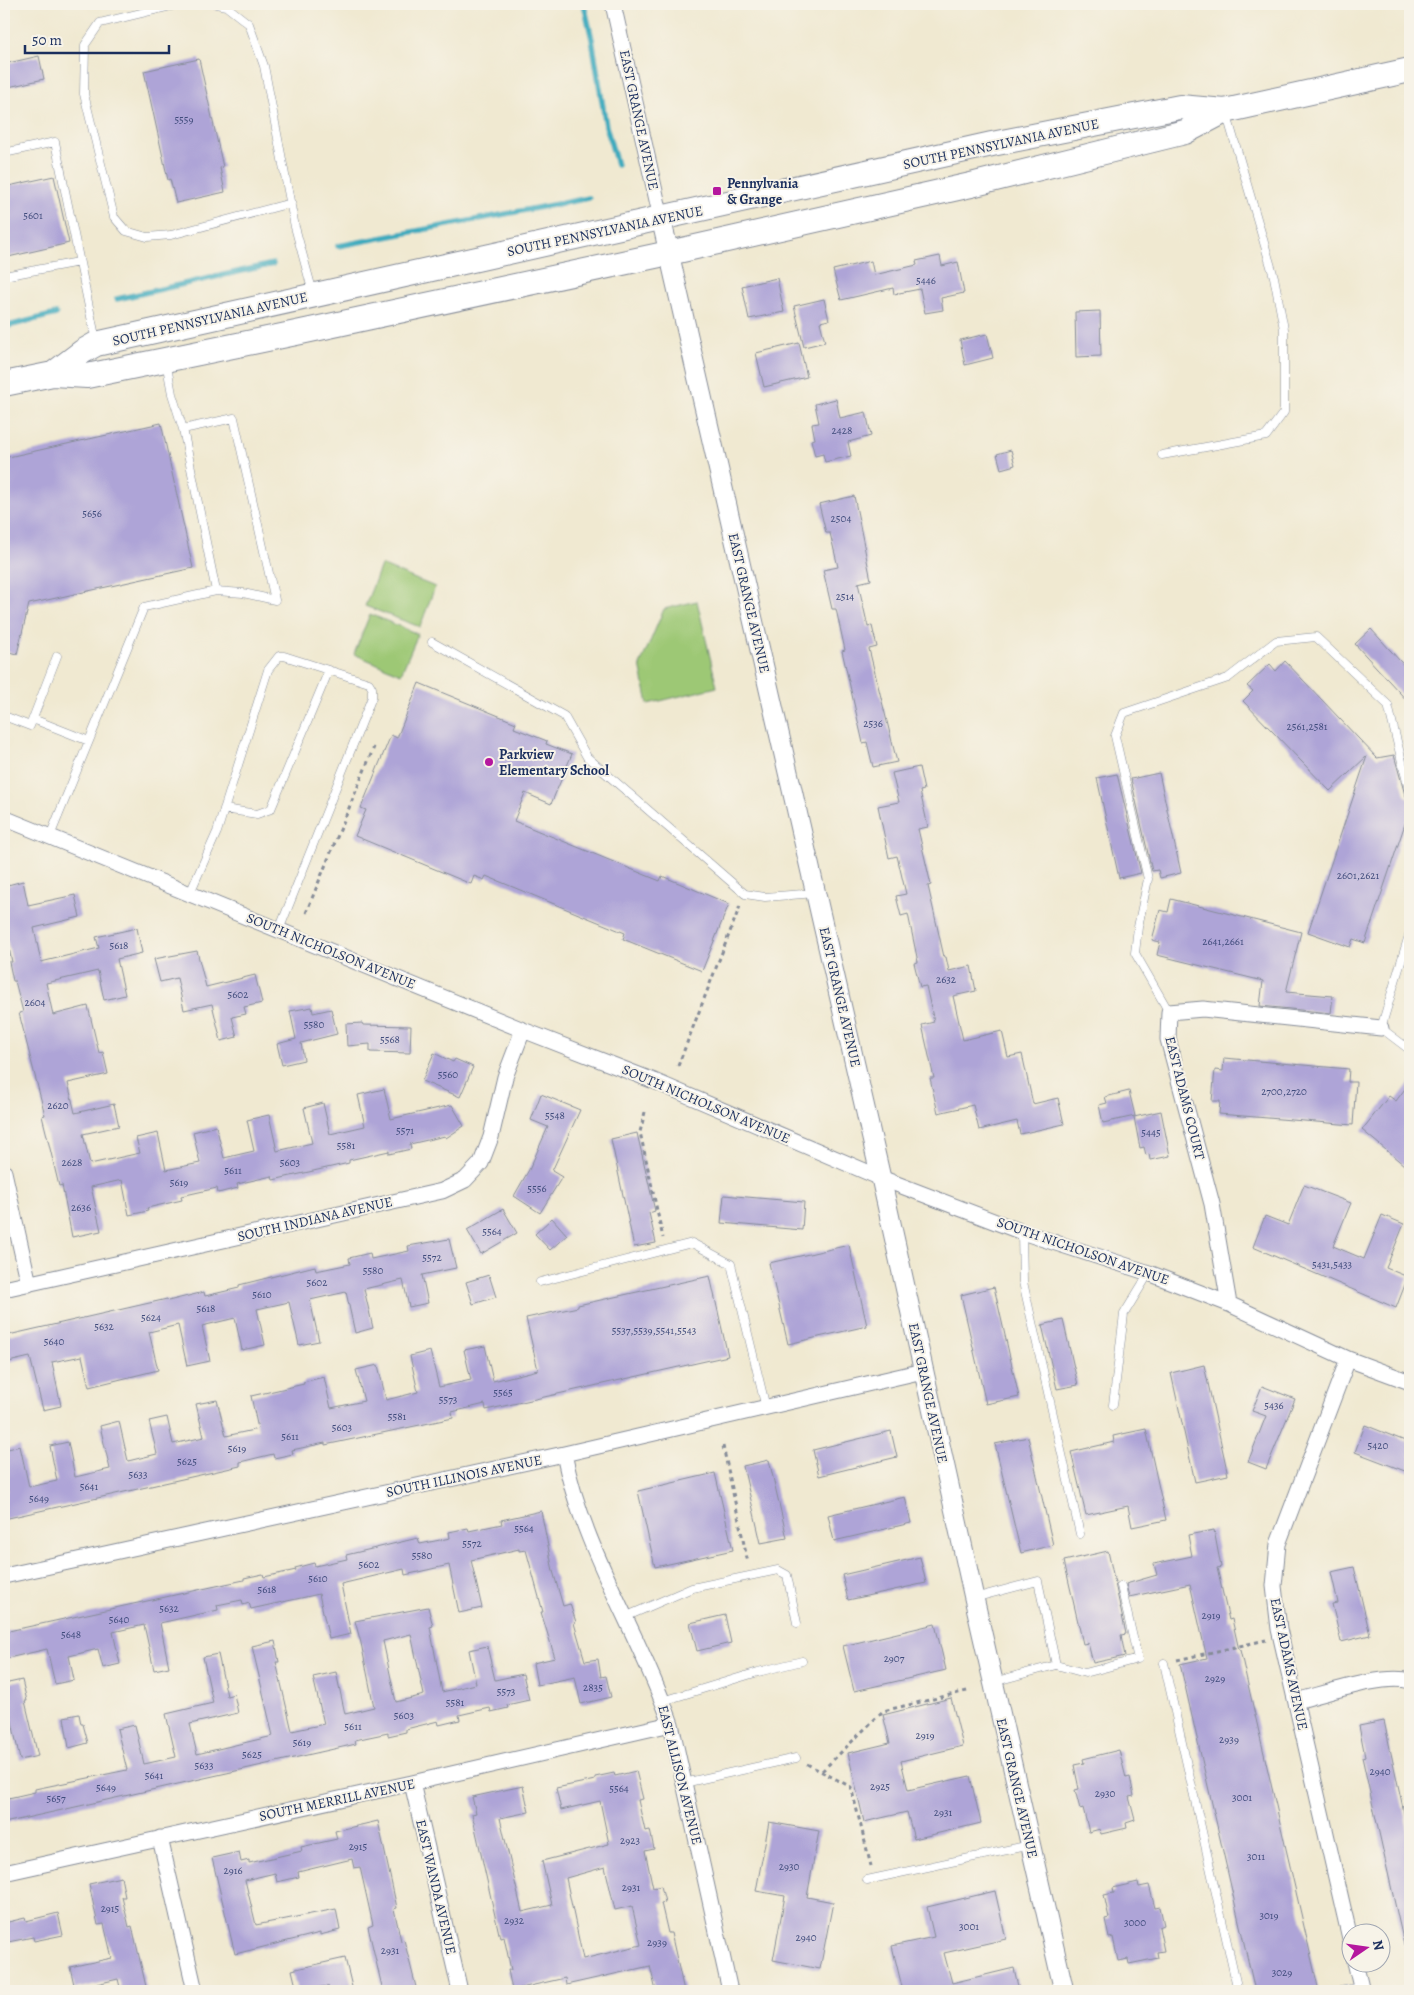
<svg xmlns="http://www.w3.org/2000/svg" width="1414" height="1995" viewBox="0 0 1414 1995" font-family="Alegreya,serif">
	<rect width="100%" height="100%" fill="#f7f3e8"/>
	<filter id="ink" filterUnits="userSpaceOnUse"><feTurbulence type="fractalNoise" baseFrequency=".02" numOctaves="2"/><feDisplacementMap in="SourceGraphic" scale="10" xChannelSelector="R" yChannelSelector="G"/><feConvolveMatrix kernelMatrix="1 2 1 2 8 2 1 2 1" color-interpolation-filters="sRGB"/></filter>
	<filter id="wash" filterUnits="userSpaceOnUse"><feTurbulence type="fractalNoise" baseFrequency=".0096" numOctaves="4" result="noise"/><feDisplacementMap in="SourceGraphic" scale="20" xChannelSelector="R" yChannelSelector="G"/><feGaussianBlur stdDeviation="1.12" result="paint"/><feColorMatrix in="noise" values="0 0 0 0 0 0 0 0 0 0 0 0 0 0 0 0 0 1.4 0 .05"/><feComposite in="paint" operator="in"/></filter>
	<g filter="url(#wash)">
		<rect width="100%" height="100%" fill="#f0e9d1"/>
		<!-- green -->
		<path fill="#9dc875" stroke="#5c7c6a" d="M381 565 435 587 420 627 365 606Z
			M697 601 717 687 648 704 640 665 664 609Z
			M370 614 418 634 401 674 354 654Z"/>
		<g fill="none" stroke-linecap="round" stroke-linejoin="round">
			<!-- stream -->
			<path stroke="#3fabbe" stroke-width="5.5" d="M584 4 592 39 606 126 617 165
				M338 246 589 198
				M117 299 273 264
				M4 327 56 314"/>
		</g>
		<g id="blocks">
			<!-- building -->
			<path fill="#aea4d7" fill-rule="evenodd" d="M39 56 44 79 4 88V64Z
				M199 59 223 167 220 168 225 192 176 203 170 179 168 180 144 71Z
				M54 176 69 243 4 258V187Z
				M940 256 942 266 958 262 964 293 941 298 943 310 925 313 920 289 894 294 893 288 841 300 833 270 871 261 874 275 917 265 916 261Z
				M777 278 784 312 749 319 742 286Z
				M824 299 829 320 820 322 825 342 804 347 794 306Z
				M1100 311 1101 356 1076 357 1075 312Z
				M987 334 993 358 965 365 960 340Z
				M799 343 807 377 764 387 756 353Z
				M836 399 840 418 866 412 871 436 848 442 851 456 825 462 823 454 815 456 811 440 815 439 812 424 819 423 815 404Z
				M161 423 193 568 29 604 17 654 4 651V458Z
				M1011 450 1015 465 1001 469 997 454Z
				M854 496 871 580 858 583 868 627 872 626 877 647 869 649 897 762 873 767 867 742 863 743 842 651 845 650 836 609H832L823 570 838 567 830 533H826L819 504Z
				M1371 629 1410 672V704L1355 644Z
				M1285 661 1377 758 1394 755 1405 795 1410 800V809L1365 943 1353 939 1350 947 1308 932 1367 756 1330 791 1243 701 1253 691 1247 686 1270 664 1276 671Z
				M419 683 516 723 514 728 547 741 546 744 572 754 551 804 525 793 514 821 660 881 662 876 729 904 702 971 623 939 625 933 486 876 484 880 474 876 471 884 355 836 366 810 361 808 391 735 397 738Z
				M919 767 924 790 920 791 928 827 918 829 931 885 928 886 944 957H946L949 971 971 966 976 991 953 996 963 1040 1002 1031 1008 1057 1022 1054 1033 1104 1058 1098 1064 1124 1020 1134 1017 1121 979 1130 973 1105 938 1113 930 1078H934L922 1025 934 1022 926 986 920 987 914 963 918 962 908 914 901 916 896 896 906 894 897 856 889 858 878 806 899 802 892 773Z
				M1159 773 1181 873 1160 878 1158 870 1152 871 1131 779Z
				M1117 774 1141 873 1119 878 1097 778Z
				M23 881 28 905 75 895 80 917 34 928 41 962 99 948 96 937 137 928 142 953 117 959 125 995 104 1000 98 971 46 983 53 1015 88 1006 99 1053 103 1052 108 1074 68 1083 75 1113 114 1104 119 1126 83 1134 90 1164 140 1153 136 1138 158 1133 166 1170 200 1163 193 1132 216 1126 224 1158 254 1151 247 1120 269 1115 277 1151 312 1143 304 1108 323 1103 330 1134 365 1126 358 1095 384 1089 391 1119 452 1105 464 1126 446 1138 445 1136 410 1144 411 1149 389 1154V1151L349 1160V1163L273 1180 272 1176 237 1184 238 1188 218 1193 217 1188 181 1196 182 1200 147 1208 148 1211 129 1215 122 1180 91 1187 101 1231 72 1237 62 1185 59 1186 47 1136 42 1116 45 1115 19 1013 23 1012 15 981H13L9 962H12L4 925V886Z
				M1171 899 1301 932 1286 992 1333 996 1331 1013 1260 1006 1263 981 1157 955 1160 942 1152 940 1160 910 1168 912Z
				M197 951 206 987 255 975 262 1003 244 1007 246 1014 232 1017 237 1037 221 1041 212 1004 184 1010 177 978 160 982 154 959Z
				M312 1007 313 1013 331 1009 337 1034 301 1043 304 1060 282 1065 277 1044 296 1039 290 1011Z
				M362 1023 363 1025 411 1026 410 1053 370 1052V1044L347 1046 346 1024Z
				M434 1053 453 1062 455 1059 473 1067 460 1097 422 1081Z
				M1224 1058 1349 1069 1348 1082H1356L1353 1125 1219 1114 1220 1101H1212L1215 1070 1223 1071Z
				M1410 1082V1170L1362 1130 1389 1096 1396 1101Z
				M1129 1091 1135 1116 1103 1123 1099 1105 1107 1103 1105 1097Z
				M541 1094 580 1110 552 1171 562 1177 540 1213 514 1196 530 1168 548 1127 531 1120Z
				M1161 1111 1170 1156 1150 1160 1149 1154 1146 1155 1144 1147 1140 1148 1134 1117Z
				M637 1133 655 1211 649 1213 656 1243 634 1247 611 1139Z
				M1304 1185 1351 1203 1333 1246 1364 1259 1382 1215 1404 1224 1386 1268 1408 1277 1396 1308 1253 1247 1265 1216 1288 1225Z
				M724 1195 804 1202 802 1230 721 1223Z
				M503 1209 517 1233 481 1254 467 1230Z
				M552 1218 567 1235 550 1250 535 1234Z
				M449 1239 456 1268 422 1275 428 1303 409 1307 403 1280 364 1289 373 1328 355 1333 346 1292 310 1300 319 1341 299 1345 289 1302 257 1309 265 1345 242 1350 235 1318 202 1326 210 1361 187 1366 178 1325 149 1332 158 1370 89 1387 82 1356 52 1362 61 1406 43 1410 30 1357 4 1363V1336L167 1299 168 1301 204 1292 205 1296 239 1288V1285L315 1266 316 1271 350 1264 349 1258 370 1253 371 1259 409 1251 408 1246Z
				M849 1245 867 1326 788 1344 769 1263Z
				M489 1275 496 1297 473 1304 466 1282Z
				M710 1276 728 1356 486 1410 485 1404 452 1412 453 1418 325 1445V1443L292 1450 293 1454 274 1458 273 1454 240 1462V1466L4 1519V1492L8 1491 4 1471V1450L20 1446 29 1487 57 1481 50 1446 68 1442 75 1477 110 1469 100 1426 119 1421 128 1461 157 1454 149 1421 167 1417 173 1444 204 1437 196 1404 217 1400 226 1436 258 1429 251 1396 304 1384 303 1382 324 1377 331 1408 364 1401 356 1370 378 1365 386 1400 418 1392 410 1356 430 1351 439 1387 471 1380 464 1350 485 1346 493 1381 538 1370 526 1318 578 1307V1305Z
				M994 1287 1019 1397 986 1404 961 1295Z
				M1063 1320 1078 1385 1057 1389 1042 1325Z
				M1204 1365 1228 1475 1195 1482 1171 1373Z
				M1262 1386 1295 1399 1266 1469 1248 1462 1266 1416 1252 1411Z
				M1365 1425 1410 1443V1473L1355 1452Z
				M1146 1429 1166 1520 1132 1527 1128 1506 1086 1515 1071 1452 1114 1442 1113 1436Z
				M891 1431 897 1457 819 1476 813 1450Z
				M1028 1437 1053 1545 1021 1553 995 1444Z
				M769 1460 787 1538 761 1543 743 1466Z
				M715 1473 733 1550 655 1567 638 1491Z
				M905 1497 911 1523 834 1541 828 1515Z
				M541 1511 553 1571 563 1606 570 1604 576 1622 574 1623 585 1661 598 1659 601 1677 606 1676 611 1697 581 1704 575 1677 537 1685 533 1663 555 1658 541 1612H543L526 1550 519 1551V1549L471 1560 482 1608 459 1613 449 1565 405 1575 404 1569 341 1584 351 1634 329 1639 319 1594 251 1609 249 1603 243 1605 242 1600 217 1605 218 1610 160 1623 169 1667 154 1670 144 1625 113 1632 120 1664 103 1668 98 1649 69 1656 74 1680 55 1684 47 1649 4 1659V1632L244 1580V1578L263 1574 264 1577 296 1570 295 1568 314 1563 315 1566 347 1559 346 1555 418 1538 420 1544 450 1538 449 1532 468 1528 469 1531 502 1524 501 1520Z
				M1214 1530 1221 1567 1217 1568 1229 1620 1232 1619 1239 1650H1240L1318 1987 1300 1991H1255L1180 1664 1207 1658 1190 1584 1129 1597 1126 1584 1157 1575 1154 1564 1192 1556 1188 1535Z
				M1108 1551 1126 1634 1121 1635 1125 1656 1093 1663 1088 1643 1083 1644 1064 1561Z
				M920 1557 926 1583 848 1600 842 1575Z
				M1354 1567 1370 1635 1341 1642 1332 1604 1338 1603 1331 1572Z
				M428 1607 433 1626 430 1627 442 1692 476 1684 469 1650 487 1646 495 1680 523 1674 529 1700 507 1705 508 1708 491 1712 490 1708 459 1715 460 1720 439 1725 438 1721 406 1729V1732L388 1736V1733L355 1740 356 1744 4 1823V1799L35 1792V1789L127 1770 117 1729 135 1725 144 1764 176 1757 166 1714 213 1703 203 1657 218 1654 227 1696 234 1694 238 1713 190 1724 197 1754 273 1736 252 1646 275 1641 279 1662H276L292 1731 324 1724 313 1677 336 1672 345 1714 374 1707 361 1643 355 1621ZM411 1634 424 1695 396 1702 383 1641Z
				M725 1615 731 1643 697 1651 690 1623Z
				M935 1624 946 1670 854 1691 843 1646Z
				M22 1680 27 1701H25L38 1756 20 1760 4 1684Z
				M951 1698 963 1746 901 1761 908 1790 970 1776 981 1823 914 1839 907 1812 864 1822 848 1753 890 1743 883 1715Z
				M79 1714 81 1724H83L88 1743 69 1748 64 1717Z
				M1384 1721 1410 1840V1944H1404L1362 1757 1365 1756 1359 1726Z
				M1119 1750 1126 1778 1130 1777 1134 1796 1129 1797 1135 1820 1126 1823 1127 1828 1101 1834 1100 1829 1089 1832 1083 1808 1080 1809 1075 1790 1079 1789 1074 1765 1084 1763 1083 1759Z
				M636 1771 643 1799 638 1800 645 1831 650 1830 654 1849 645 1851 653 1888 661 1886 665 1902 661 1903 668 1933H671L684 1991H656L650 1966 566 1985 565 1978 512 1990 508 1970H511L504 1937 500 1938 472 1814 476 1813 472 1797 523 1786 529 1812 500 1818 522 1912 552 1905 542 1861 609 1844 600 1801 561 1810 556 1788 595 1780V1777L614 1773 615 1776ZM605 1867 615 1910 632 1906 641 1945 583 1959 566 1878Z
				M378 1821 397 1908 394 1909 401 1941 404 1940 417 1991H383L368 1927 373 1925 360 1867 354 1868 352 1859 298 1872 299 1877 277 1882 275 1873 245 1880 256 1925 336 1909 340 1930 320 1935V1933L235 1954 212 1858 239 1852 241 1862 249 1860V1863L302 1851 301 1847 337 1839 335 1831Z
				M769 1822 819 1831 807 1897 833 1902 820 1969 773 1960 785 1896 756 1891Z
				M121 1877 125 1897H122L129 1927 132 1926 147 1991H121L118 1979 75 1989 70 1967 112 1958 104 1924 98 1925 89 1884Z
				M1138 1882 1139 1887 1149 1885 1155 1908 1160 1907 1164 1925 1159 1927 1164 1951 1157 1952 1158 1958 1129 1964 1128 1959 1118 1961 1113 1937 1109 1938 1105 1919 1109 1918 1104 1895 1114 1893 1113 1888Z
				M995 1891 1006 1939 944 1953 952 1983 1014 1968 1019 1991H903L892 1946 934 1937 927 1907Z
				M58 1913 63 1935 34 1941 33 1937 8 1942 4 1923 25 1918 26 1921Z
				M345 1958 353 1991H329L328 1986 297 1991 292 1970Z"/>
		</g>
	</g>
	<g filter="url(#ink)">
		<use href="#blocks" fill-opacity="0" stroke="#868c98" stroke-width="1"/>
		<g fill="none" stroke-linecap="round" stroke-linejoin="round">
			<defs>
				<path id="service" d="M179 4 100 23 85 45 84 94 114 217 126 231 147 237 171 235 291 203
					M216 4 226 6 249 24 264 66 295 227 313 293
					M4 153 55 142 96 341
					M4 276 79 262
					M166 361 172 394 183 429
					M1162 455 1266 436 1284 412V329L1274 277 1226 112
					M432 642 564 716 587 757 745 894 765 897 816 893
					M4 716 30 726 57 656
					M33 719 89 741
					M224 809 257 814 271 809 329 670
					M50 836 144 607 216 591 243 593 275 600 234 418 183 429 216 591
					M190 893 217 832 268 670 279 656H284L369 683 372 688V697L279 930
					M1410 932 1381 1028 1410 1050
					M1169 1012 1135 953 1138 927 1148 879 1115 736 1124 713 1228 678 1276 641 1316 637 1388 705 1410 794
					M1022 1232 1023 1282 1080 1534
					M540 1282 692 1243 731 1264 766 1408
					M1113 1405 1124 1314 1149 1273
					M974 1598 1038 1581 1056 1665 993 1682
					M625 1617 692 1588 778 1570 787 1575 797 1623
					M1164 1663 1238 1991
					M1056 1665 1085 1673 1138 1659 1121 1586
					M663 1701 758 1672 802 1661
					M684 1783 796 1758
					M867 1880 1030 1845
					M1340 1991 1361 1987"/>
				<path id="minor" d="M613 4 661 218
					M4 818 523 1030 654 1081 881 1178 1022 1232 1149 1273 1229 1304 1348 1359 1410 1382
					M4 1172 29 1284
					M4 1289 442 1191 465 1180 481 1163 491 1137 505 1077 523 1030
					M1229 1304 1212 1204 1168 1039 1169 1012 1203 1009 1381 1028
					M1348 1359 1278 1544 1274 1586 1279 1629 1352 1947
					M564 1454C583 1550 639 1632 671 1724L730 1991
					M4 1576 564 1454 923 1371
					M1296 1701C1325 1694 1384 1673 1410 1681
					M412 1783 460 1991
					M160 1838 195 1991
					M4 1873 412 1783 671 1724
					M1355 1962 1362 1991"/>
				<path id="tertiary" d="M661 218 881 1178 974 1598 1064 1991"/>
				<path id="primary" d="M53 374 82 352 96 344 992 144 1180 107 1225 111
					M4 384 53 374 87 376 301 332 669 253 971 185 1185 132 1225 111 1410 70"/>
			</defs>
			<!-- service casing -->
			<use href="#service" stroke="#868c98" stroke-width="9"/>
			<!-- minor casing -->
			<use href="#minor" stroke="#868c98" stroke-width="17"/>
			<!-- tertiary casing -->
			<use href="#tertiary" stroke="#868c98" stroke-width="21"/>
			<!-- primary casing -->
			<use href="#primary" stroke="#868c98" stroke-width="26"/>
			<!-- path -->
			<path stroke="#868c98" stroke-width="3" stroke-dasharray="4 4" stroke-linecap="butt" d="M306 913 374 747
				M678 1066 740 906
				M645 1112 640 1132 663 1238
				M723 1446 748 1563
				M1177 1660 1266 1640
				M807 1764 851 1787 871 1866
				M822 1771 883 1711 971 1690"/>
			<!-- service -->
			<use href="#service" stroke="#fff" stroke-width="8"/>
			<!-- minor -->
			<use href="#minor" stroke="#fff" stroke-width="15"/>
			<!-- tertiary -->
			<use href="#tertiary" stroke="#fff" stroke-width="19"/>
			<!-- primary -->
			<use href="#primary" stroke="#fff" stroke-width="24"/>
		</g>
	</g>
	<!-- markers -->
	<g fill="#b5179e" stroke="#f7f3e8" stroke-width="2">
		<rect x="712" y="186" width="10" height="10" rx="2.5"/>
		<circle cx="489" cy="762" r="5"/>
	</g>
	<g text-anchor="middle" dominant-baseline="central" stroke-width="4" stroke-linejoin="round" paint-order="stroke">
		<!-- number labels -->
		<g font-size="11" fill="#404c7c">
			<text x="184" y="119">5559</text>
			<text x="33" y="215">5601</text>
			<text x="926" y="280">5446</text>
			<text x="842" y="430">2428</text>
			<text x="92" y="513">5656</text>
			<text x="841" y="518">2504</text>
			<text x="845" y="596">2514</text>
			<text x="873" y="723">2536</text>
			<text x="1307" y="726">2561,2581</text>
			<text x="1358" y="875">2601,2621</text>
			<text x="1223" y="941">2641,2661</text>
			<text x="119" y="945">5618</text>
			<text x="946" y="979">2632</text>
			<text x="238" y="994">5602</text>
			<text x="35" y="1002">2604</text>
			<text x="314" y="1024">5580</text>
			<text x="390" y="1039">5568</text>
			<text x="448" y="1074">5560</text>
			<text x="1284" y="1091">2700,2720</text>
			<text x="58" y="1105">2620</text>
			<text x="555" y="1115">5548</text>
			<text x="405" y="1130">5571</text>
			<text x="1151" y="1132">5445</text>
			<text x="346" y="1145">5581</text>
			<text x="72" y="1162">2628</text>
			<text x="290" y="1162">5603</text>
			<text x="233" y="1170">5611</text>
			<text x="179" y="1182">5619</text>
			<text x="537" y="1188">5556</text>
			<text x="81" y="1207">2636</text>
			<text x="492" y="1231">5564</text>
			<text x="432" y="1257">5572</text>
			<text x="1332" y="1264">5431,5433</text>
			<text x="373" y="1270">5580</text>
			<text x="317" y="1282">5602</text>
			<text x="262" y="1294">5610</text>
			<text x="206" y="1308">5618</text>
			<text x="151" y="1317">5624</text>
			<text x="104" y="1326">5632</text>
			<text x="654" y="1330">5537,5539,5541,5543</text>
			<text x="54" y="1341">5640</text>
			<text x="503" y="1392">5565</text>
			<text x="448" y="1399">5573</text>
			<text x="1274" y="1405">5436</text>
			<text x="397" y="1416">5581</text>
			<text x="342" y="1427">5603</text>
			<text x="290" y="1436">5611</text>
			<text x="1378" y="1445">5420</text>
			<text x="237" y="1448">5619</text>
			<text x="187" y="1461">5625</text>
			<text x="138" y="1474">5633</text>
			<text x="89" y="1486">5641</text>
			<text x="39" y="1498">5649</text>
			<text x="524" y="1528">5564</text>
			<text x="472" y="1543">5572</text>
			<text x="422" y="1555">5580</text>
			<text x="369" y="1564">5602</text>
			<text x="318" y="1578">5610</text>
			<text x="267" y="1589">5618</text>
			<text x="169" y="1608">5632</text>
			<text x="1211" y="1615">2919</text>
			<text x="119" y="1619">5640</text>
			<text x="71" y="1634">5648</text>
			<text x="894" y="1658">2907</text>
			<text x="1215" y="1678">2929</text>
			<text x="593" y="1687">2835</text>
			<text x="506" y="1691">5573</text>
			<text x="455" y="1702">5581</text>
			<text x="404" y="1715">5603</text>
			<text x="353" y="1726">5611</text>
			<text x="925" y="1735">2919</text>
			<text x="1229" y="1739">2939</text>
			<text x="302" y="1742">5619</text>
			<text x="252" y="1754">5625</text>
			<text x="204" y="1765">5633</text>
			<text x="1380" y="1771">2940</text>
			<text x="154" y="1775">5641</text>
			<text x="880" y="1786">2925</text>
			<text x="106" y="1787">5649</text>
			<text x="619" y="1788">5564</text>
			<text x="1105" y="1793">2930</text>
			<text x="1242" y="1797">3001</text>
			<text x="56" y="1798">5657</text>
			<text x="943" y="1812">2931</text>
			<text x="630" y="1840">2923</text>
			<text x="358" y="1846">2915</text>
			<text x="1256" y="1856">3011</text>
			<text x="789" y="1866">2930</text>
			<text x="233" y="1870">2916</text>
			<text x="631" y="1887">2931</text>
			<text x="110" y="1908">2915</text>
			<text x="1269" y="1915">3019</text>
			<text x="514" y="1920">2932</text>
			<text x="1135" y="1922">3000</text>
			<text x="969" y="1926">3001</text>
			<text x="806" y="1937">2940</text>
			<text x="657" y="1942">2939</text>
			<text x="390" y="1950">2931</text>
			<text x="1282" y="1972">3029</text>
		</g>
		<!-- street labels -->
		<g font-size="14" fill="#1b2f5e" stroke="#f7f3e8">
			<text transform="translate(639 120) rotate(78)">EAST GRANGE AVENUE</text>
			<text transform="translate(1001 144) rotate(-12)">SOUTH PENNSYLVANIA AVENUE</text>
			<text transform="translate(605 231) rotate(-12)">SOUTH PENNSYLVANIA AVENUE</text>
			<text transform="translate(210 319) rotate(-13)">SOUTH PENNSYLVANIA AVENUE</text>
			<text transform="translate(749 603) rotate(77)">EAST GRANGE AVENUE</text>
			<text transform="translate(331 951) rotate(22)">SOUTH NICHOLSON AVENUE</text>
			<text transform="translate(840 997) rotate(77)">EAST GRANGE AVENUE</text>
			<text transform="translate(1185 1098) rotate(76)">EAST ADAMS COURT</text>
			<text transform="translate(706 1104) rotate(23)">SOUTH NICHOLSON AVENUE</text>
			<text transform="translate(315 1219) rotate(-13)">SOUTH INDIANA AVENUE</text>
			<text transform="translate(1083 1251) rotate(19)">SOUTH NICHOLSON AVENUE</text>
			<text transform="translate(928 1393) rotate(78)">EAST GRANGE AVENUE</text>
			<text transform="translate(464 1476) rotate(-12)">SOUTH ILLINOIS AVENUE</text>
			<text transform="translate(1289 1664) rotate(78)">EAST ADAMS AVENUE</text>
			<text transform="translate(680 1775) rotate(76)">EAST ALLISON AVENUE</text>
			<text transform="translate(1017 1788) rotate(77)">EAST GRANGE AVENUE</text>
			<text transform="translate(337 1800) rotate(-12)">SOUTH MERRILL AVENUE</text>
			<text transform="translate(436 1887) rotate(77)">EAST WANDA AVENUE</text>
		</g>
		<!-- poi labels -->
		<g font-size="14" font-weight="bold" fill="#1b2f5e" stroke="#f7f3e8" text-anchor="start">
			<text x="727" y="183">Pennylvania<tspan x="727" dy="16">&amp; Grange</tspan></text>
			<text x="499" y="754">Parkview<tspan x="499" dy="16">Elementary School</tspan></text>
		</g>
	</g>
	<!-- margin -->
	<rect width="1414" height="1995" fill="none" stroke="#f7f3e8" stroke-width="20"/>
	<!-- north arrow -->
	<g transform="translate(1366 1948) rotate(77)"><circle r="24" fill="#f7f3e8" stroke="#9fa5b1"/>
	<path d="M0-4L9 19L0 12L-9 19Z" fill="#b5179e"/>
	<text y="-8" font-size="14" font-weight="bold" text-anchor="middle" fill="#1b2f5e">N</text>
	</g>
	<!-- scale -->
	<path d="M25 45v8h144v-8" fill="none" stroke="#1b2f5e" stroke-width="2.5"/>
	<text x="32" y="45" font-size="15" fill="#1b2f5e" stroke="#f7f3e8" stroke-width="4" paint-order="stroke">50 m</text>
</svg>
